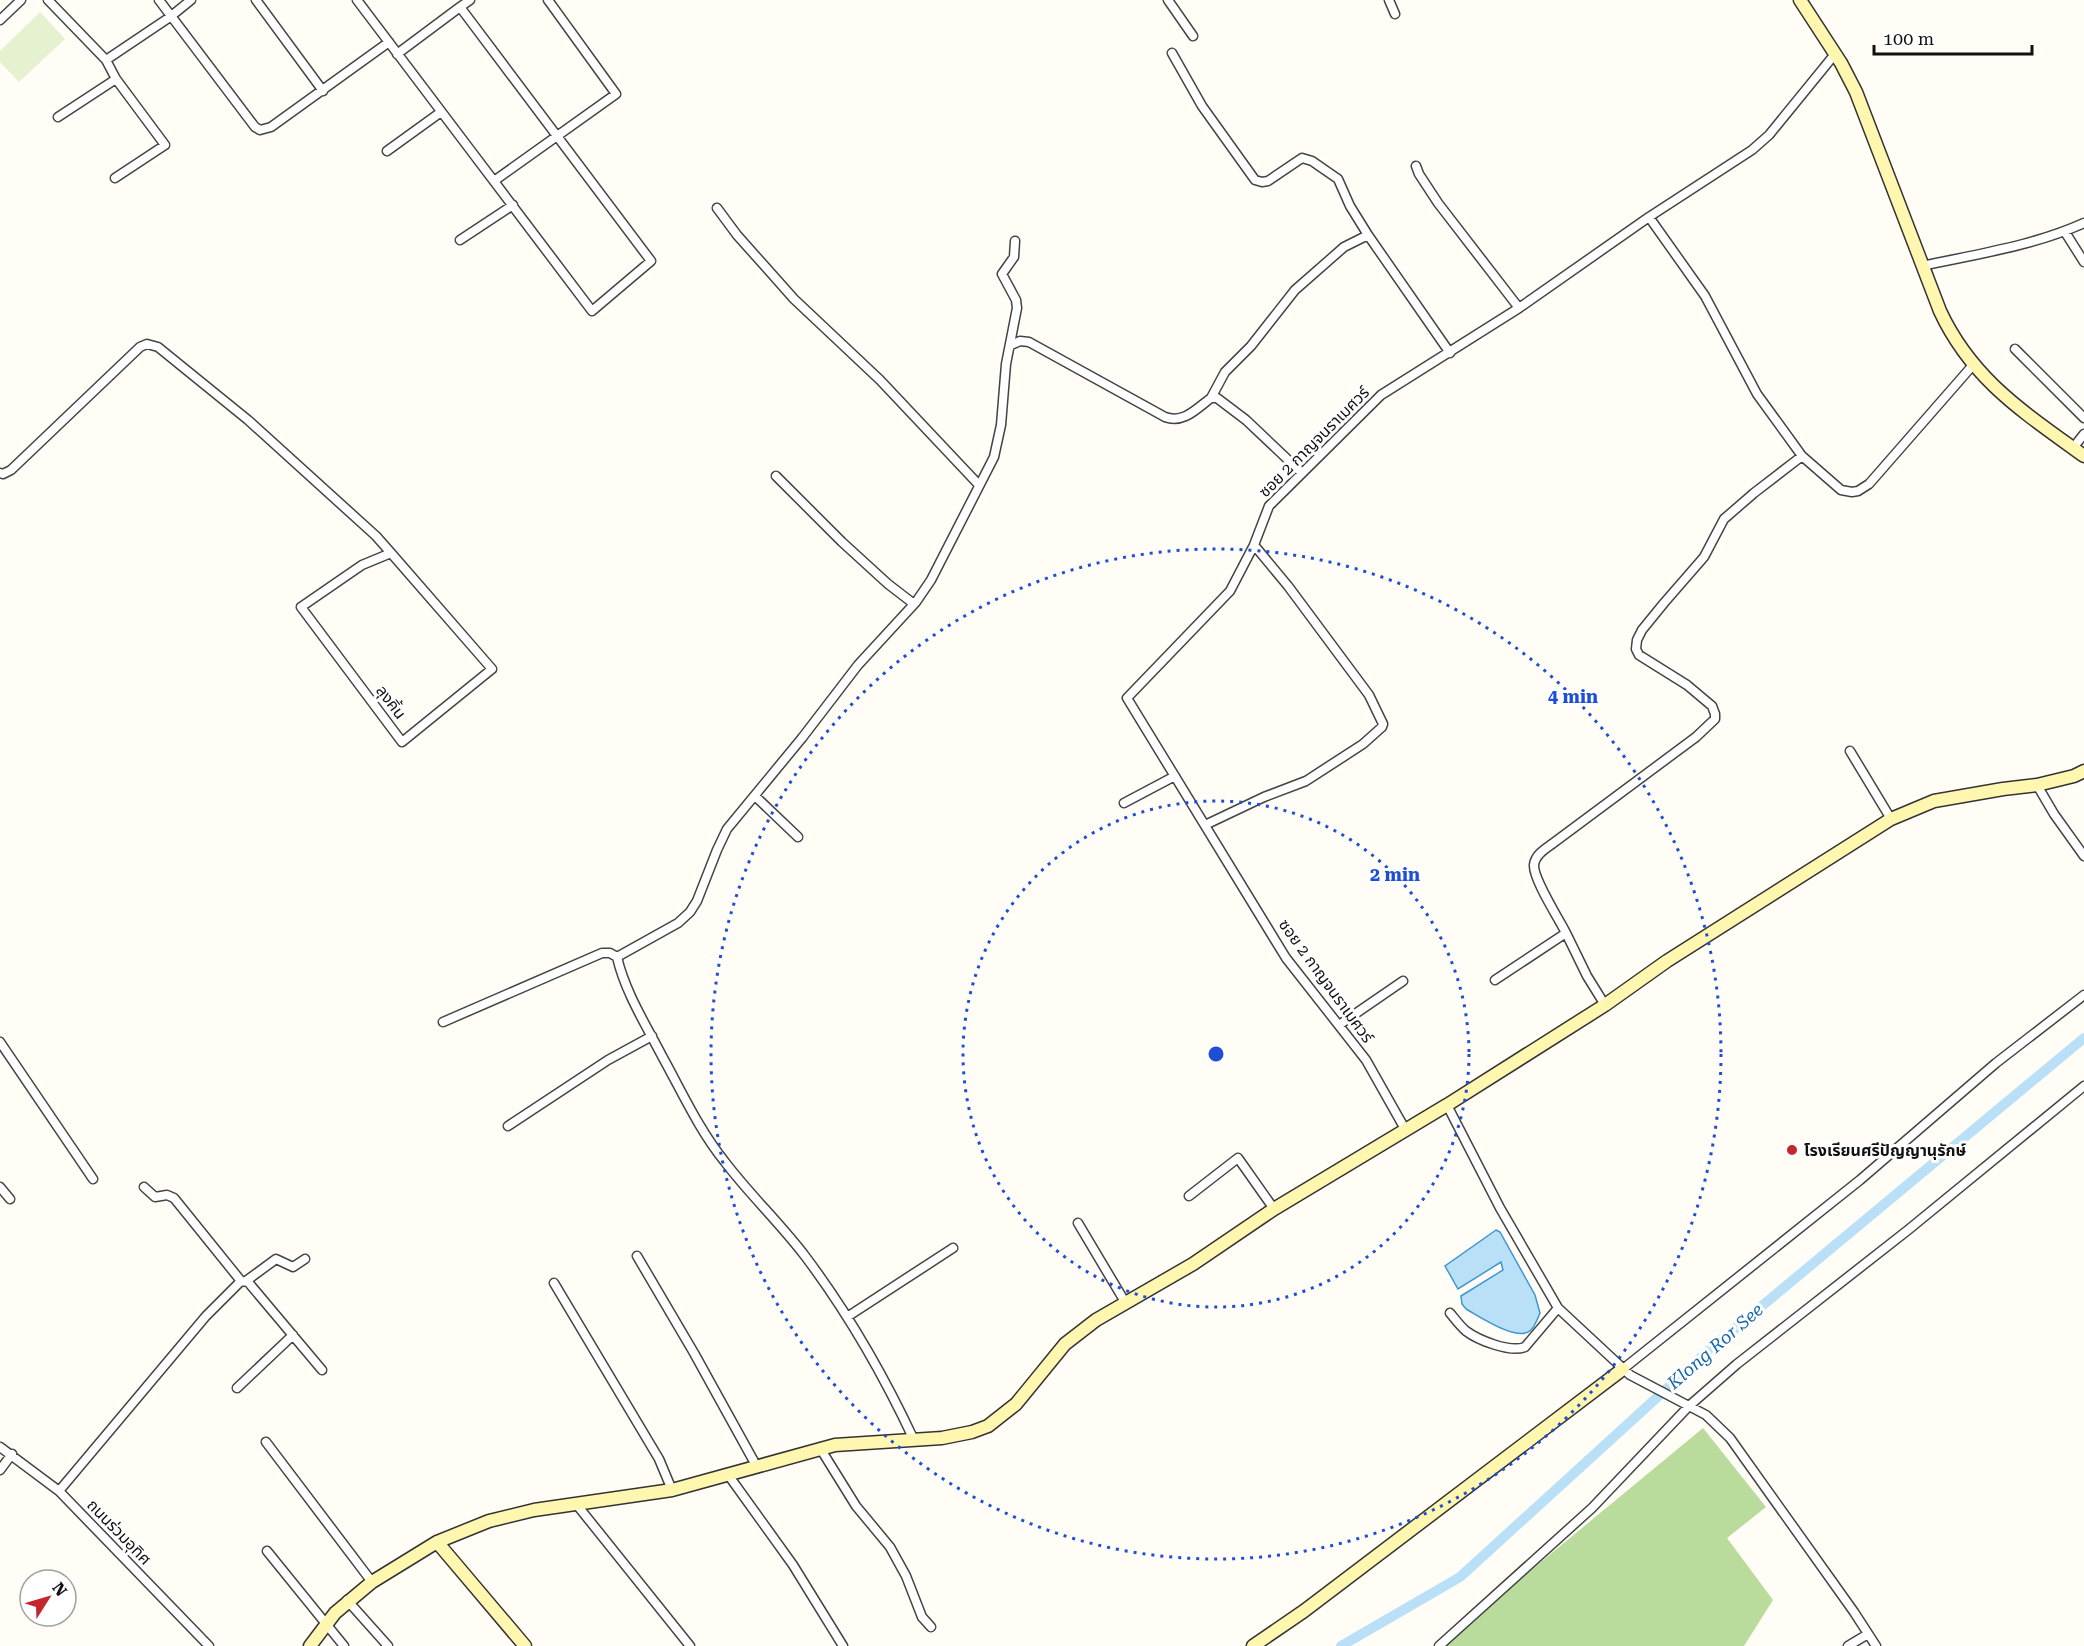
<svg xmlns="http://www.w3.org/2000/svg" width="2084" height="1646" viewBox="0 0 2084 1646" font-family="'Roboto Serif','Noto Sans Thai',serif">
	<rect width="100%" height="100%" fill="#fffdf5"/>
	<!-- forest -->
	<path fill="#b9dc9c" d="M1703 1428 1766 1507 1727 1538 1773 1600 1744 1646H1437L1444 1642Z"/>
	<!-- pitch -->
	<path fill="#e6f2cf" d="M40 12 65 39 19 82 0 62V51Z"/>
	<!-- water -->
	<path fill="#b9e0f7" stroke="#3f96cf" stroke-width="1.5" d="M1496 1230 1500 1232 1535 1295 1540 1313C1538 1318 1535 1326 1531 1330 1518 1343 1479 1316 1466 1309L1462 1304 1461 1296 1503 1270 1501 1262 1458 1289 1445 1266Z"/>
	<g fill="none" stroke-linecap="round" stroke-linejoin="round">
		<!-- canal -->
		<path stroke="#b9e0f7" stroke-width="10" d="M1341 1646 1460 1577 1709 1350 2084 1038"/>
		<defs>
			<path id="street" d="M48 0 106 60 116 79 165 145 115 178
				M159 0 255 127 260 130 271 127 389 42
				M256 0 323 91
				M357 0C435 104 514 207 592 311L651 261 460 7 397 54
				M1168 0 1193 36
				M1389 0 1395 14
				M460 7 470 0
				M0 20 21 0
				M1172 53 1202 106 1255 180 1262 182 1268 181 1302 158 1312 161 1338 179 1350 206 1368 235 1450 353
				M106 60 170 17 191 0
				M58 117 116 79
				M387 151 441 112
				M1416 166 1419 174 1438 203 1519 308
				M494 181 616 94 548 0
				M717 208 737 235 794 299 880 380 979 485
				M1649 217 1705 296 1757 394 1802 456 1841 490 1852 492 1858 491 1869 484 1973 365
				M2065 232 2084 262
				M460 240 513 205
				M1922 266C1977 254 2033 246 2084 223
				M1011 345 1020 341 1029 342 1165 417C1184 424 1197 408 1211 398H1217L1246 420 1302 473
				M2015 349 2084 418
				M1211 398 1225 372 1251 346 1295 290 1344 247 1368 235
				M2073 448 2084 434
				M0 473 3 474 11 470 140 347 147 344 158 347 248 420 376 536 391 553 492 669 402 742 301 607 362 565 391 553
				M776 476 842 542 888 584 914 604
				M1850 751 1891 819
				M2037 785 2054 814 2084 856
				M755 796 798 837
				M1124 803 1175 776
				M1205 825 1264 797 1306 781 1363 744 1382 727 1383 724 1369 695 1288 586 1254 545
				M1566 933C1559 919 1533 879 1534 865 1535 855 1545 849 1552 844L1696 737 1715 719V714L1712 706 1687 685 1639 655 1636 649 1637 640 1642 630 1664 603 1704 557 1724 519 1754 493 1802 456
				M1495 980 1566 933 1587 976 1605 1005
				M443 1022 602 953H610L617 957
				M1339 1025 1403 981
				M0 1042 93 1179
				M1447 1105 1500 1208 1558 1308 1630 1375 1706 1415 1730 1438 1854 1612 1876 1646
				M508 1126 608 1060 652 1036
				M1405 1129 1366 1060 1286 958 1127 698 1230 591 1254 545 1269 506 1381 395 1519 308 1649 217 1752 150 1769 135 1835 54
				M0 1187 10 1199
				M144 1187 155 1197 167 1195 174 1198 241 1281
				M1189 1196 1238 1158 1274 1209
				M1078 1223 1125 1302
				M637 1256 694 1353 757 1467
				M246 1281 276 1259 293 1267 305 1259
				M554 1283 659 1459 672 1490
				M1450 1313C1455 1319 1460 1326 1466 1331 1478 1340 1510 1353 1525 1347L1558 1308
				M847 1317 953 1248
				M1623 1369 1860 1180 1996 1063 2084 995
				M237 1388 293 1335
				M914 1440C884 1376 848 1313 805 1256 780 1223 750 1195 725 1162 699 1130 682 1092 662 1056 646 1025 625 992 617 957L678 923 690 912 697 901 717 850 727 829 802 738 858 665 916 602 931 580 994 457 1001 425 1006 364 1017 308 1016 300 1002 274 1014 257 1015 241
				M266 1442 372 1582
				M0 1447 59 1491 209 1646
				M820 1448 856 1506 890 1547 906 1576 922 1617 931 1627
				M0 1470 12 1454
				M729 1476 793 1565 843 1646
				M59 1491 206 1316 241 1281 248 1282 322 1370
				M577 1505 690 1646
				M267 1551 344 1646
				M347 1600 388 1646
				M1439 1646 1592 1508 1689 1406 1737 1364 1908 1230 2084 1086
				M1848 1646 1868 1634"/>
			<path id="secondary" d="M1800 0 1841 63 1856 92 1940 311C1972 380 2025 413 2084 456
				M437 1542 525 1646
				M310 1646 335 1613 372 1582 437 1542 489 1521 534 1510 672 1490 835 1445 942 1438 972 1432 988 1426 1016 1404 1065 1344 1096 1320 1193 1264 1274 1209 1447 1105 1605 1005 1667 961 1891 819 1934 801 2003 789 2037 785 2074 776 2084 771
				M1253 1646 1304 1611 1623 1369"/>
		</defs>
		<!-- street casing -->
		<use href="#street" stroke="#444" stroke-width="11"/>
		<!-- secondary casing -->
		<use href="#secondary" stroke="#333" stroke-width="15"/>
		<!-- street -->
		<use href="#street" stroke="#fff" stroke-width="8"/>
		<!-- secondary -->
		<use href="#secondary" stroke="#fff6b0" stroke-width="12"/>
	</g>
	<!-- distance rings -->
	<g fill="none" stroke="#1d4ed8" stroke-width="3" stroke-dasharray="3 6">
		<circle cx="1216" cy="1054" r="253"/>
		<circle cx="1216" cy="1054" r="505"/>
	</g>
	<!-- markers -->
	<circle fill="#c4262e" stroke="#fff" stroke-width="2" cx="1792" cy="1150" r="6"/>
	<g text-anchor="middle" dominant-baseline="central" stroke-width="6" stroke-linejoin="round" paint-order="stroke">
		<!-- street labels -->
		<g font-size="16" fill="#111" stroke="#fff">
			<text transform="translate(1314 442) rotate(-45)">ซอย 2 กาญจนราเมศวร์</text>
			<text transform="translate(391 702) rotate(53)">ลุงคิ้น</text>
			<text transform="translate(1326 981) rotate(54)">ซอย 2 กาญจนราเมศวร์</text>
			<text transform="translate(119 1532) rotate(46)">ถนนร่วมอุทิศ</text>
		</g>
		<!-- poi labels -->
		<g font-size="16" font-weight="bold" fill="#111" stroke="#fff" text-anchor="start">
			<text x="1804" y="1150">โรงเรียนศรีปัญญานุรักษ์</text>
		</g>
		<!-- water labels -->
		<g font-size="18" font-style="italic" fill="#1768a6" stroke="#fff">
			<text transform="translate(1715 1346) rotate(-41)">Klong Ror See</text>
		</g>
	</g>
	<circle cx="1216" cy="1054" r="9" fill="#1d4ed8" stroke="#fff" stroke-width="3"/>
	<g font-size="18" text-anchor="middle" font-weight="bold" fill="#1d4ed8" stroke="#fff" stroke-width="6" stroke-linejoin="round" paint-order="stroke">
		<text x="1573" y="703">4 min</text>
		<text x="1395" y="881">2 min</text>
	</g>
	<!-- north arrow -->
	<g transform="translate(48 1598) rotate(53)"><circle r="28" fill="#ffffff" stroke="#a0a0a0" stroke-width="1.5"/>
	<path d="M0-4.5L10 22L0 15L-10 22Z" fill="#c4262e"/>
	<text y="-9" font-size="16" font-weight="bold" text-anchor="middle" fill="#111111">N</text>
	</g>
	<!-- scale -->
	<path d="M1874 45v9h158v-9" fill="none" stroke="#111111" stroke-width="3"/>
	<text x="1883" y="45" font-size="18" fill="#111111" stroke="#ffffff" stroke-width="4.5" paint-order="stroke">100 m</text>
</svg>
